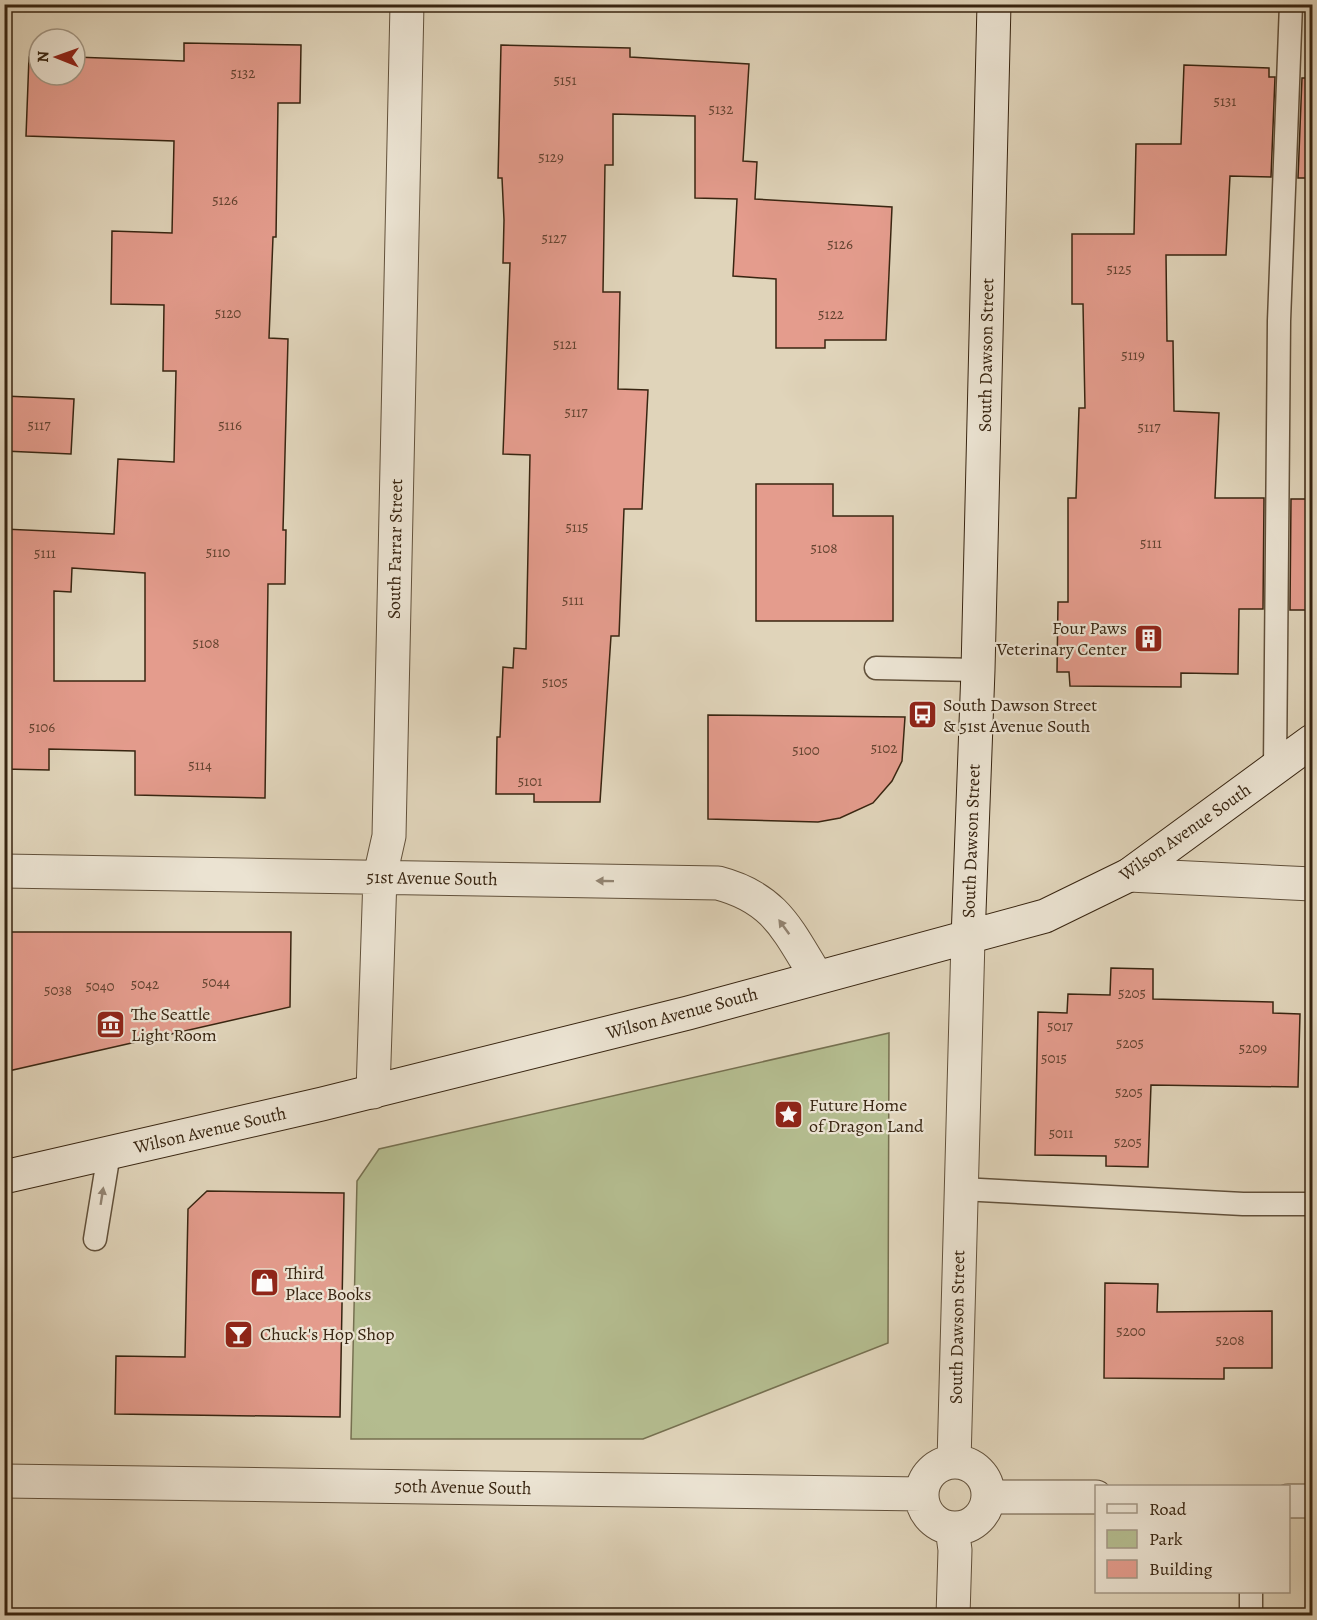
<svg xmlns="http://www.w3.org/2000/svg" width="1317" height="1620" viewBox="0 0 1317 1620" font-family="Alegreya,serif">
	<rect width="100%" height="100%" fill="#e0d4ba"/>
	<filter id="stains"><feTurbulence type="fractalNoise" baseFrequency=".00333" numOctaves="4"/><feColorMatrix values="0 0 0 0 .2 0 0 0 0 .09 0 0 0 0 .02 0 0 0 .5 -.17"/></filter>
	<radialGradient id="worn" r=".72"><stop offset=".6" stop-color="#630" stop-opacity="0"/><stop offset="1" stop-color="#630" stop-opacity=".3"/></radialGradient>
	<!-- green -->
	<path fill="#b4bc8f" stroke="#767050" stroke-width="1.5" d="M889 1033 888 1343 643 1439H351L357 1181 379 1149Z"/>
	<!-- building -->
	<path fill="#e49c8d" stroke="#382511" stroke-width="1.5" fill-rule="evenodd" d="M184 43 301 45 300 103H278L276 237H273L269 338 288 339 283 530H286L285 584H268L265 798 135 795V751L49 749V770L4 769V529L114 534 118 459 174 462 176 371H163L164 305 111 304 112 231 172 233 174 141 26 136 29 57H39V75H75V57L184 61ZM72 568 145 573V681H54V591L71 592Z
		M501 45 630 48V57L749 64 743 161 757 162 755 199 892 207 886 340H825V348H776V279L733 276 737 199 695 198V116L613 114V165H605L603 292H620L618 389 648 390 642 509H624L619 636H611L600 802H534V794H496L497 737H500L503 667 513 668 514 648 526 649 530 455 503 454 510 263H503L504 220 502 178H498Z
		M1184 65 1269 68V77H1275L1271 177 1230 176 1226 255H1166L1167 341H1173L1174 411 1219 413 1215 498H1264L1263 609H1239L1238 674 1181 673V687L1070 686 1069 672H1057L1058 602H1068V498H1076L1079 408H1085L1083 304H1072V234H1134L1136 144H1181Z
		M1302 78H1312V178H1298Z
		M4 396 74 399 71 454 4 451Z
		M756 484H833V516H893V621H756Z
		M1291 499H1312V610H1290Z
		M708 715 905 717 902 761 892 781 873 803 840 818 818 822 708 819Z
		M4 932H291L290 1007 4 1072Z
		M1111 968 1153 969V999L1273 1002V1013L1300 1014 1298 1087 1151 1085 1148 1167 1106 1166V1156L1035 1155 1038 1012 1067 1013 1068 994 1110 995Z
		M207 1191 344 1193 340 1417 115 1414 116 1356 185 1357 188 1209Z
		M1105 1283 1158 1284 1157 1312 1272 1311V1368H1224V1379L1104 1378Z"/>
	<g fill="none" stroke-linecap="round" stroke-linejoin="round">
		<defs>
			<path id="lane" d="M876 668 978 670
				M1275 768 1279 321 1291 4
				M961 1189 1243 1204H1312
				M95 1239 109 1153
				M1251 1616V1592"/>
			<path id="street" d="M4 871 718 883C775 898 787 929 816 976
				M1129 875 1312 884
				M373 1092 380 876 389 836 407 4
				M922 1495a33 33 0 1 1 66 0a33 33 0 1 1-66 0Z
				M954 1462 968 939
				M4 1481 922 1494
				M989 1497H1096
				M1288 1501H1312
				M952 1528 955 1550 953 1616"/>
			<path id="secondary" d="M968 939 978 670 994 4
				M4 1177 322 1104 688 1013 1045 916 1129 875 1312 741"/>
		</defs>
		<!-- lane casing -->
		<use href="#lane" stroke="#62513b" stroke-width="25"/>
		<!-- street casing -->
		<use href="#street" stroke="#62513b" stroke-width="35"/>
		<!-- secondary casing -->
		<use href="#secondary" stroke="#382511" stroke-width="35"/>
		<!-- lane -->
		<use href="#lane" stroke="#ebe3d2" stroke-width="22"/>
		<!-- street -->
		<use href="#street" stroke="#ebe3d2" stroke-width="33"/>
		<!-- secondary -->
		<use href="#secondary" stroke="#ebe3d2" stroke-width="33"/>
	</g>
	<!-- one-way arrows -->
	<defs><path id="oneway-solid" d="M-6-.8H1V-3.2L6.5 0L1 3.2V.8H-6Z" transform="scale(1.5)"/></defs>
	<g fill="#928472">
		<use href="#oneway-solid" transform="translate(605 881) rotate(-179)"/>
		<use href="#oneway-solid" transform="translate(784 927) rotate(-126)"/>
		<use href="#oneway-solid" transform="translate(102 1196) rotate(-81)"/>
	</g>
	<!-- icons -->
	<defs>
		<symbol id="building-square" viewBox="-11 -11 22 22"><rect x="-9" y="-9" width="18" height="18" rx="4" fill="#8f2418" stroke="#ebe3d2"/><path d="M-4-6H4V6H1V3H-1V6H-4ZM-2.5-4.3h1.7v1.8h-1.7ZM.8-4.3h1.7v1.8H.8ZM-2.5-1h1.7V.8h-1.7ZM.8-1h1.7V.8H.8Z" fill="#fff"/></symbol>
		<symbol id="bus-square" viewBox="-11 -11 22 22"><rect x="-9" y="-9" width="18" height="18" rx="4" fill="#8f2418" stroke="#ebe3d2"/><path d="M-5-6H5V4H4V6H2V4H-2V6H-4V4H-5ZM-3.5-4V0h7V-4ZM-3.5 1.2v1.5H-2V1.2ZM2 1.2v1.5H3.5V1.2Z" fill="#fff"/></symbol>
		<symbol id="museum-square" viewBox="-11 -11 22 22"><rect x="-9" y="-9" width="18" height="18" rx="4" fill="#8f2418" stroke="#ebe3d2"/><path d="M0-6L6-3V-2H-6V-3ZM-5-1h2V3h-2ZM-1-1h2V3h-2ZM3-1h2V3H3ZM-6 4H6V6H-6Z" fill="#fff"/></symbol>
		<symbol id="sight-square" viewBox="-11 -11 22 22"><rect x="-9" y="-9" width="18" height="18" rx="4" fill="#8f2418" stroke="#ebe3d2"/><path d="M0-6L1.8-2.2L6-1.7L2.9 1.2L3.7 5.4L0 3.3L-3.7 5.4L-2.9 1.2L-6-1.7L-1.8-2.2Z" fill="#fff"/></symbol>
		<symbol id="shop-square" viewBox="-11 -11 22 22"><rect x="-9" y="-9" width="18" height="18" rx="4" fill="#8f2418" stroke="#ebe3d2"/><path d="M-5-2.5h2.3a2.7 3.5 0 0 1 5.4 0H5L5.5 6h-11ZM-1.5-2.5h3a1.5 2.3 0 0 0-3 0Z" fill="#fff"/></symbol>
		<symbol id="bar-square" viewBox="-11 -11 22 22"><rect x="-9" y="-9" width="18" height="18" rx="4" fill="#8f2418" stroke="#ebe3d2"/><path d="M-6-5H6L.8 .8V4.5H3.5V6h-7V4.5H-.8V.8Z" fill="#fff"/></symbol>
	</defs>
	<g fill-rule="evenodd">
		<use href="#building-square" x="1132" y="622" width="33" height="33"/>
		<use href="#bus-square" x="906" y="698" width="33" height="33"/>
		<use href="#museum-square" x="94" y="1008" width="33" height="33"/>
		<use href="#sight-square" x="772" y="1098" width="33" height="33"/>
		<use href="#shop-square" x="248" y="1266" width="33" height="33"/>
		<use href="#bar-square" x="222" y="1318" width="33" height="33"/>
	</g>
	<g text-anchor="middle" dominant-baseline="central" stroke-width="4.5" stroke-linejoin="round" paint-order="stroke">
		<!-- number labels -->
		<g font-size="15" fill="#634330">
			<text x="243" y="73">5132</text>
			<text x="565" y="80">5151</text>
			<text x="1225" y="101">5131</text>
			<text x="721" y="109">5132</text>
			<text x="551" y="157">5129</text>
			<text x="225" y="200">5126</text>
			<text x="554" y="238">5127</text>
			<text x="840" y="244">5126</text>
			<text x="1119" y="269">5125</text>
			<text x="228" y="313">5120</text>
			<text x="831" y="314">5122</text>
			<text x="565" y="344">5121</text>
			<text x="1133" y="355">5119</text>
			<text x="576" y="412">5117</text>
			<text x="39" y="425">5117</text>
			<text x="230" y="425">5116</text>
			<text x="1149" y="427">5117</text>
			<text x="577" y="527">5115</text>
			<text x="1151" y="543">5111</text>
			<text x="824" y="548">5108</text>
			<text x="218" y="552">5110</text>
			<text x="45" y="553">5111</text>
			<text x="573" y="600">5111</text>
			<text x="206" y="643">5108</text>
			<text x="555" y="682">5105</text>
			<text x="42" y="727">5106</text>
			<text x="884" y="748">5102</text>
			<text x="806" y="750">5100</text>
			<text x="200" y="765">5114</text>
			<text x="530" y="781">5101</text>
			<text x="216" y="982">5044</text>
			<text x="145" y="984">5042</text>
			<text x="100" y="986">5040</text>
			<text x="58" y="990">5038</text>
			<text x="1132" y="993">5205</text>
			<text x="1060" y="1026">5017</text>
			<text x="1130" y="1043">5205</text>
			<text x="1253" y="1048">5209</text>
			<text x="1054" y="1058">5015</text>
			<text x="1129" y="1092">5205</text>
			<text x="1061" y="1133">5011</text>
			<text x="1128" y="1142">5205</text>
			<text x="1131" y="1331">5200</text>
			<text x="1230" y="1340">5208</text>
		</g>
		<!-- street labels -->
		<g font-size="18" fill="#382511" stroke="#ebe3d2">
			<text transform="translate(986 355) rotate(-89)">South Dawson Street</text>
			<text transform="translate(395 549) rotate(-89)">South Farrar Street</text>
			<text transform="translate(1185 832) rotate(-35)">Wilson Avenue South</text>
			<text transform="translate(971 841) rotate(-88)">South Dawson Street</text>
			<text transform="translate(432 878) rotate(1)">51st Avenue South</text>
			<text transform="translate(682 1013) rotate(-15)">Wilson Avenue South</text>
			<text transform="translate(210 1130) rotate(-13)">Wilson Avenue South</text>
			<text transform="translate(957 1327) rotate(-89)">South Dawson Street</text>
			<text transform="translate(463 1487) rotate(1)">50th Avenue South</text>
		</g>
		<!-- poi labels -->
		<g font-size="18" fill="#382511" stroke="#ebe3d2" text-anchor="start">
			<text x="1127" y="628" text-anchor="end">Four Paws<tspan x="1127" dy="21">Veterinary Center</tspan></text>
			<text x="943" y="705">South Dawson Street<tspan x="943" dy="21">&amp; 51st Avenue South</tspan></text>
			<text x="131" y="1014">The Seattle<tspan x="131" dy="21">Light Room</tspan></text>
			<text x="809" y="1105">Future Home<tspan x="809" dy="21">of Dragon Land</tspan></text>
			<text x="285" y="1273">Third<tspan x="285" dy="21">Place Books</tspan></text>
			<text x="260" y="1334">Chuck's Hop Shop</text>
		</g>
	</g>
	<!-- margin -->
	<rect width="1317" height="1620" fill="none" stroke="#e0d4ba" stroke-width="24"/>
	<rect x="6" y="6" width="1305" height="1608" fill="none" stroke="#382511" stroke-width="3"/>
	<rect x="12" y="12" width="1293" height="1596" fill="none" stroke="#382511" stroke-width="1.5"/>
	<!-- legend -->
	<rect x="1095" y="1485" width="195" height="108" fill="#ebe3d2" stroke="#a39785" stroke-width="1.5"/>
	<rect x="1107" y="1504" width="30" height="9" fill="#ebe3d2" stroke="#a39785" stroke-width="1.5"/>
	<text x="1149" y="1515" font-size="18" fill="#382511">Road</text>
	<rect x="1107" y="1530" width="30" height="18" fill="#b4bc8f" stroke="#a39785" stroke-width="1.5"/>
	<text x="1149" y="1545" font-size="18" fill="#382511">Park</text>
	<rect x="1107" y="1560" width="30" height="18" fill="#e49c8d" stroke="#a39785" stroke-width="1.5"/>
	<text x="1149" y="1575" font-size="18" fill="#382511">Building</text>
	<!-- north arrow -->
	<g transform="translate(57 57) rotate(271)"><circle r="28" fill="#ebe3d2" stroke="#a39785" stroke-width="1.5"/>
	<path d="M0-4.5L10 22L0 15L-10 22Z" fill="#8f2418"/>
	<text y="-9" font-size="16" font-weight="bold" text-anchor="middle" fill="#382511">N</text>
	</g>
	<rect width="100%" height="100%" filter="url(#stains)"/>
	<rect width="100%" height="100%" fill="url(#worn)"/>
</svg>
